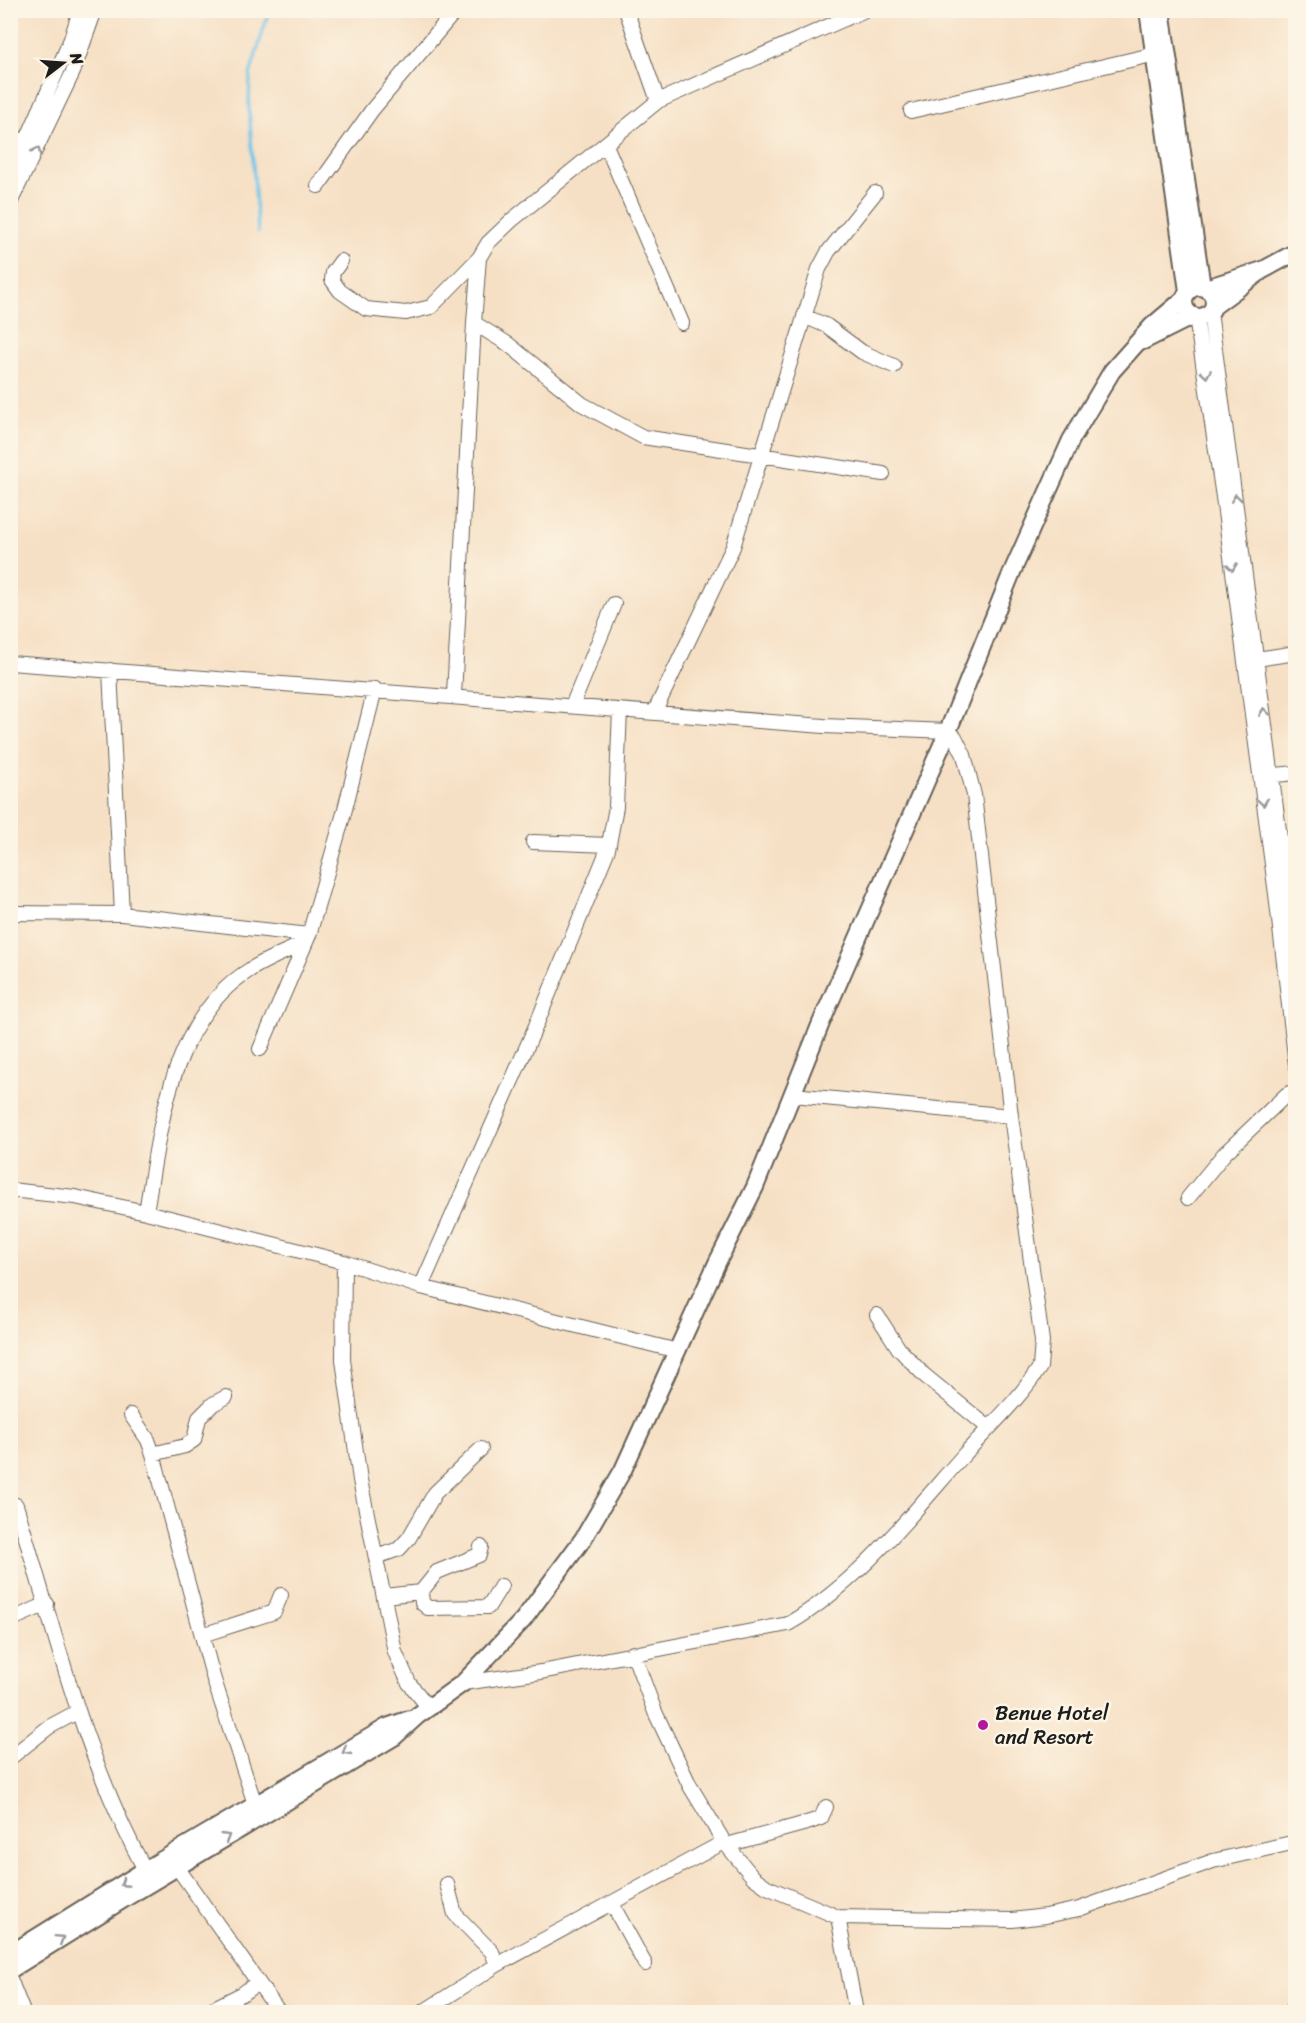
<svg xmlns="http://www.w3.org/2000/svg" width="1306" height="2023" viewBox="0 0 1306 2023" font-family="Sriracha,sans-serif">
	<rect width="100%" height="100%" fill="#fcf5e5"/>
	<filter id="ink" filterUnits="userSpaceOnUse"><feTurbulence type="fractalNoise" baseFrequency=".0167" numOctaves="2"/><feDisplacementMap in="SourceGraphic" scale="12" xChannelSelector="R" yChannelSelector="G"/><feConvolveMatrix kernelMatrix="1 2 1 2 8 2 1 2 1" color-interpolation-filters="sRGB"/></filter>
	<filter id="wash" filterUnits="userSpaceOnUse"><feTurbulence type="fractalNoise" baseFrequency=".008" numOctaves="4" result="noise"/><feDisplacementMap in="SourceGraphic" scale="24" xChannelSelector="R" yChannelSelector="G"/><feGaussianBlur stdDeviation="1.35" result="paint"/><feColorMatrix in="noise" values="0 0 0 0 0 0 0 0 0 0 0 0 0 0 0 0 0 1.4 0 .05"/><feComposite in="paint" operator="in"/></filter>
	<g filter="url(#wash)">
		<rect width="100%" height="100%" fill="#f6e0c5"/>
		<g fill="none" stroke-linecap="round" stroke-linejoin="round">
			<!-- stream -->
			<path stroke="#6cc4e9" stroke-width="3" d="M258 232 249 107 250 75 269 10"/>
		</g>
	</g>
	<g filter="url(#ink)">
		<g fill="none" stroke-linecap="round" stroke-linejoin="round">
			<defs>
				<path id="minor" d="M626 10 658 101
					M911 111 1156 54
					M10 135 27 143
					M606 145 682 323
					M10 178 71 39 80 10
					M318 186 372 110 456 10
					M10 203 73 72 95 10
					M341 261 333 272 332 280 340 291 366 309 406 313 431 307 479 258
					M1210 312 1296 958
					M804 316 827 326 862 352 894 366
					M1196 317 1223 497 1276 894 1296 1065
					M474 323 508 344 582 404 643 437 883 474
					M1250 660 1296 653
					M10 663 824 726 948 731 955 737 964 755 974 795 1011 1116 1042 1341 1040 1367C1019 1400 988 1428 962 1457 910 1516 857 1584 788 1624L541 1672 463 1683
					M110 670 122 914
					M454 695 474 323 479 258 488 243 512 220 658 101 865 10
					M572 706 614 604
					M655 711 733 547 819 269 828 252 875 193
					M1265 776 1296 773
					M533 842 609 845
					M10 913 122 914 309 935
					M260 1049 309 935 344 813 375 689
					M793 1095 1011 1116
					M10 1190 75 1197 146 1212 344 1262 421 1287 678 1351
					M1188 1198 1224 1154 1286 1095 1296 1090
					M146 1212C160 1129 170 1021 248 971 266 959 285 952 305 943
					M344 1262 343 1360 360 1480 395 1652 409 1683 429 1708
					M421 1287 535 1028 608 849 616 807 620 710
					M877 1315 899 1349 924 1375 989 1428
					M131 1415 148 1440 153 1454 214 1680 255 1804
					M153 1454 185 1446 194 1440 199 1418 213 1404 226 1397
					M16 1505C54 1628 83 1755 145 1870
					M481 1547 479 1555 437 1572 421 1592 422 1603 428 1608 488 1607 501 1586
					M376 1557 399 1549 409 1538 435 1493 481 1449
					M384 1596 421 1592
					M10 1620 47 1604
					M202 1635 274 1612 281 1595
					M633 1653 655 1712 690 1786 724 1842 753 1877 767 1887 838 1917 1012 1920 1046 1916 1079 1909 1213 1861 1296 1842
					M10 1758 49 1727 77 1712
					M727 1845 810 1822 821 1818 826 1807
					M177 1867 279 2012
					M447 1884 455 1914 492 1952 497 1965
					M612 1904 645 1964
					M838 1917 856 2012
					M10 1979 23 2012
					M206 2012 242 1994 257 1983
					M423 2012 497 1965 724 1842"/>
				<path id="major" d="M1148 10 1188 291
					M1161 10 1202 287
					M1184 302a15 15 0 1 1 30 0a15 15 0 1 1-30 0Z
					M1206 288 1263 270 1296 252
					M1214 306 1260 272
					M1143 341 1193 316
					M10 1954 145 1870 387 1727 410 1719
					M10 1970 127 1897 394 1737 417 1716 463 1683 523 1620 583 1539 623 1470 717 1263 755 1187 821 1023 948 731 1012 572 1071 440 1112 371 1152 326 1184 299"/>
			</defs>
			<!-- minor casing -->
			<use href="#minor" stroke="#686157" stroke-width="16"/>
			<!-- major casing -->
			<use href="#major" stroke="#686157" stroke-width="20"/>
			<!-- minor -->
			<use href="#minor" stroke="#fff" stroke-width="14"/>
			<!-- major -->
			<use href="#major" stroke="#fff" stroke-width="16"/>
			<defs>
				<path id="rail" d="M1284 2012 1296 1996"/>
			</defs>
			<!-- rail casing -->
			<use href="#rail" stroke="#1c1c1c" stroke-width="5"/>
			<!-- rail -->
			<use href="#rail" stroke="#fcf5e5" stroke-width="3" stroke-dasharray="9" stroke-linecap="butt"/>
		</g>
		<!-- one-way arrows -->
		<defs><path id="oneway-chevron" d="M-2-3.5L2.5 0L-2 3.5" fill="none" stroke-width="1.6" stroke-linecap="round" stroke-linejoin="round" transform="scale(1.5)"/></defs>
		<g stroke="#999">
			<use href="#oneway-chevron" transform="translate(37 151) rotate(-64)"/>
			<use href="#oneway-chevron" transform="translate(1206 374) rotate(81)"/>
			<use href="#oneway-chevron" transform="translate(1236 498) rotate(-97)"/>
			<use href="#oneway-chevron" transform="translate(1232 567) rotate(83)"/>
			<use href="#oneway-chevron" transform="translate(1264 712) rotate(-97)"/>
			<use href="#oneway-chevron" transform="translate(1263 802) rotate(82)"/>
			<use href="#oneway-chevron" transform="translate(346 1751) rotate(150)"/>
			<use href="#oneway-chevron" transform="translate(226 1837) rotate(-31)"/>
			<use href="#oneway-chevron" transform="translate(124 1883) rotate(148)"/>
			<use href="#oneway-chevron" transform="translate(60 1939) rotate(-32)"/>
		</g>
	</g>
	<!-- markers -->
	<circle fill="#b5179e" stroke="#fcf5e5" stroke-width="2" cx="983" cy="1725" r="6"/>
	<g text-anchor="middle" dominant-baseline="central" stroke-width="5" stroke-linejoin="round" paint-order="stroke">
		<!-- poi labels -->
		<g font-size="21" fill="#1c1c1c" stroke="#fcf5e5" text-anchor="start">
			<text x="995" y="1713">Benue Hotel<tspan x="995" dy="24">and Resort</tspan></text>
		</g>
	</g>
	<!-- margin -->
	<rect width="1306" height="2023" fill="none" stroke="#fcf5e5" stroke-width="36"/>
	<!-- north arrow -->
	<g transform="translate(63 63) rotate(73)" stroke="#fcf5e5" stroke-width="4.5" paint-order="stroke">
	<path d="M0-4.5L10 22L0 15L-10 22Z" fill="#1c1c1c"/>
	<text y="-9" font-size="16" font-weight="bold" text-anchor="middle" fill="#1c1c1c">N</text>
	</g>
</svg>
